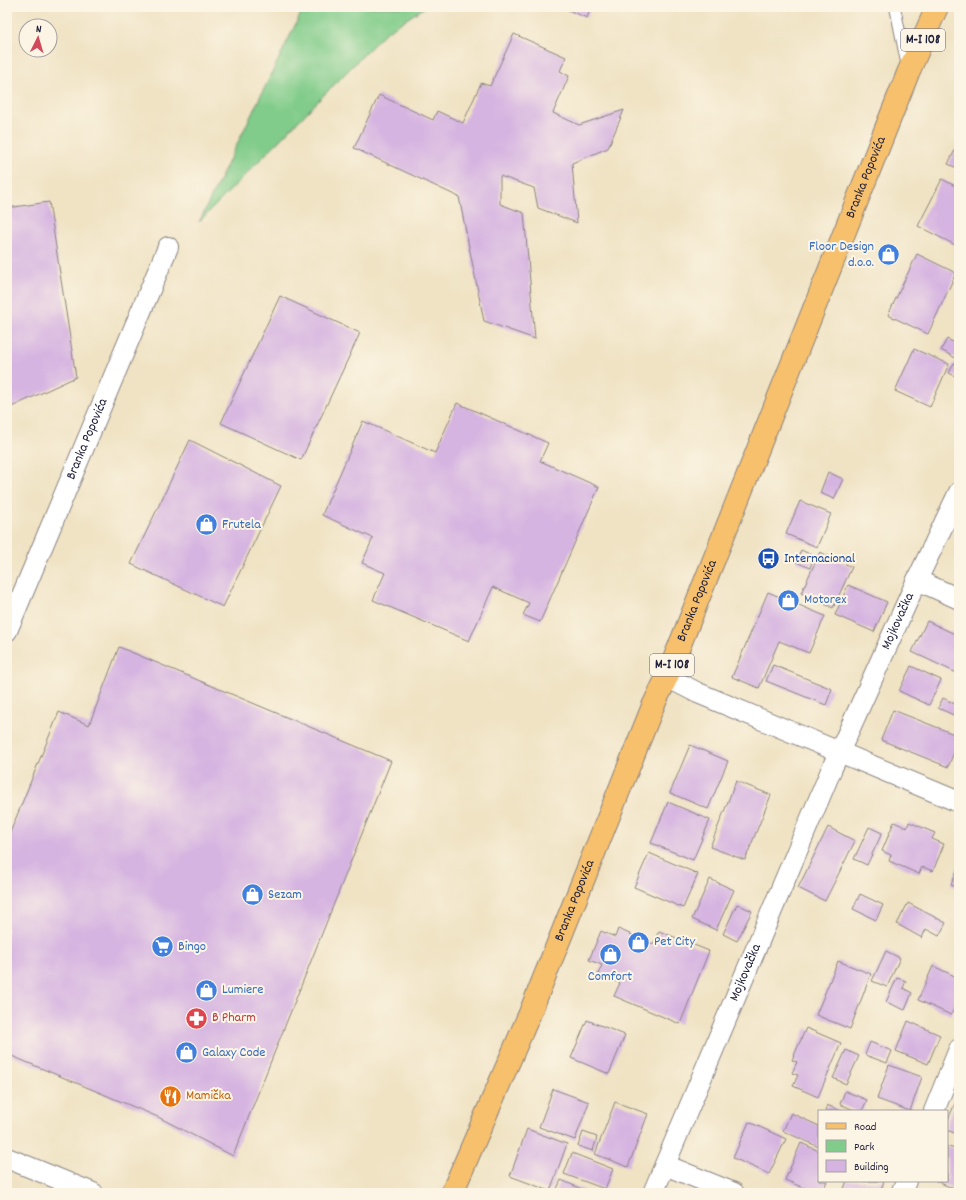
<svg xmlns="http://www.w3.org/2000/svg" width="966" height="1200" viewBox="0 0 966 1200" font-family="Dekko,sans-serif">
	<rect width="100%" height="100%" fill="#fcf5e5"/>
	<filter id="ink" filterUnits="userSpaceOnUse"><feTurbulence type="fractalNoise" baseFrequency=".025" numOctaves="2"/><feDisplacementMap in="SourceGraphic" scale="8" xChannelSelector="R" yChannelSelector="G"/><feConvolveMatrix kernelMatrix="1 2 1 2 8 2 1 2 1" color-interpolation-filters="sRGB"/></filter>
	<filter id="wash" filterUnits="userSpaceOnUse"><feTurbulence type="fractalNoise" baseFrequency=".012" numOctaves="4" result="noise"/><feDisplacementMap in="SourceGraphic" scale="16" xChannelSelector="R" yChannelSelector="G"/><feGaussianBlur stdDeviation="0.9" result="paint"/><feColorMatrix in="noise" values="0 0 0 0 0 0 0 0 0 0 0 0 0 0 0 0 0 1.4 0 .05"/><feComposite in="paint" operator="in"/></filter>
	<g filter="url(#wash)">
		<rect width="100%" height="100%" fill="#f0e3c4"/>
		<!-- green -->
		<path fill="#81cc8a" stroke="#527762" d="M304 7H425L385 33 199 222Z"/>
		<g id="blocks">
			<!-- building -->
			<path fill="#d6b4e1" d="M561 7H591L587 18Z
				M514 34 566 57 560 71 569 76 553 113 579 125 624 110 608 148 572 163 577 223 538 208 534 188 500 176V204L524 213 535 339 484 321 459 197 354 148 379 95 433 120 437 111 463 123 481 83 490 86Z
				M959 142V169L948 164Z
				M942 179 959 188V247L918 226Z
				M49 202 76 377 7 409V208Z
				M917 254 956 273 928 334 888 315Z
				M280 296 360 333 301 460 221 423Z
				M947 339 959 345V360L941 350Z
				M914 349 949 364 930 407 895 391Z
				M954 363 959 365V378L949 373Z
				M457 403 548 443 540 461 599 487 540 622 523 615 529 603 493 587 469 641 373 600 385 573 362 563 373 538 322 515 363 421 435 453Z
				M190 440 281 486 223 607 131 564Z
				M828 472 843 479 834 499 820 493Z
				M800 501 831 514 817 547 786 534Z
				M801 550 814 556 810 568 796 562Z
				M820 552 852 567 833 608 801 593Z
				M848 585 887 602 874 632 835 615Z
				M768 592 825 616 809 653 779 641 759 688 732 677Z
				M927 621 959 636V674L912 652Z
				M119 647 391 761 233 1156 158 1117 7 1054V840L59 712 89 725Z
				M773 665 832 689 826 705 766 681Z
				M911 666 941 680 929 705 899 691Z
				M943 698 957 705 959 700V724L955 723 958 717 938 708Z
				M893 710 959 736V740L948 767 881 740Z
				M690 745 728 761 708 809 670 793Z
				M736 781 771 795 745 860 710 847Z
				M668 802 710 820 693 860 651 843Z
				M894 822 907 828 909 822 935 833 932 839 944 844 933 871 922 867 919 874 889 861 891 855 882 851Z
				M828 827 855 841 825 901 798 888Z
				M869 827 882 833 867 865 854 859Z
				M649 853 698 874 683 908 634 887Z
				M959 865V888L951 885Z
				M710 879 734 890 716 930 692 919Z
				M860 894 883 905 876 920 853 909Z
				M908 903 946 923 939 936 926 929 922 938 897 924Z
				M737 904 752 911 737 941 723 934Z
				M618 929 653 944 659 931 709 951 680 1024 614 996 620 983 598 974 602 965 589 960 601 931 615 937Z
				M886 951 900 958 887 987 872 981Z
				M838 961 871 974 850 1029 816 1015Z
				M933 966 959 978V999L951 1015 918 1000Z
				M897 978 906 981 903 988 912 993 905 1010 886 1002Z
				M587 1020 625 1035 609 1074 571 1058Z
				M908 1021 940 1035 928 1064 896 1051Z
				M806 1028 841 1043 818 1097 793 1086 798 1075 792 1073 797 1062 792 1060Z
				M870 1042 892 1051 887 1063 865 1055Z
				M846 1050 859 1056 846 1084 833 1078Z
				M889 1065 922 1077 910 1111 877 1099Z
				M553 1089 589 1102 575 1140 539 1127Z
				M845 1091 867 1100 862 1111H856L840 1104Z
				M959 1094V1135L947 1130V1122Z
				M615 1102 648 1114 628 1167 595 1154Z
				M827 1105 841 1111H825Z
				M791 1113 819 1126V1147L783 1131Z
				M749 1122 786 1139 769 1174 733 1158Z
				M527 1129 567 1144 550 1191 510 1176Z
				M583 1132 597 1137 593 1151 578 1146Z
				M801 1143 819 1151V1181H827L822 1193H816L785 1180Z
				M947 1146 959 1151V1191L936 1181H947Z
				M572 1153 613 1169 605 1189 564 1174Z
				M561 1180 591 1193H555Z
				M847 1181H884L880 1193H842Z"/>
		</g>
	</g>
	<g filter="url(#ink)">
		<use href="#blocks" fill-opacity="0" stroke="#898280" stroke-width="1"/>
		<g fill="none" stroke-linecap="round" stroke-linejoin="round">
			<defs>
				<path id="lane" d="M895 7 907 67"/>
				<g id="street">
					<path d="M917 580 959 599"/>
					<path id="s1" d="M7 631 168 247"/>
					<path d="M667 677 698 693 959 802"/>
					<path d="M934 1111 959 1049"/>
					<path d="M7 1158 93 1193"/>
					<path d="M665 1165 734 1193"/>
					<path id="s2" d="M653 1193 832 768 917 580 959 492"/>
					<path d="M901 1193 906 1181"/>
				</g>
				<g id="primary">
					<path id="s3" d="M452 1193 530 1013 653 706 667 677 908 73 937 7"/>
				</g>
			</defs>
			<!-- lane casing -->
			<use href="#lane" stroke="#898280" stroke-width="12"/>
			<!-- street casing -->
			<use href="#street" stroke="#898280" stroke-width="22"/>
			<!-- primary casing -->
			<use href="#primary" stroke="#898280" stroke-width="24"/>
			<!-- lane -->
			<use href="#lane" stroke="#fff" stroke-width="10"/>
			<!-- street -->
			<use href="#street" stroke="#fff" stroke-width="20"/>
			<!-- primary -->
			<use href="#primary" stroke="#f7c06c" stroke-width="22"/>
		</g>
	</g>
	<!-- icons -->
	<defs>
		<symbol id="shop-disc" viewBox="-11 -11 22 22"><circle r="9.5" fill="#3f7fe0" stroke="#fcf5e5"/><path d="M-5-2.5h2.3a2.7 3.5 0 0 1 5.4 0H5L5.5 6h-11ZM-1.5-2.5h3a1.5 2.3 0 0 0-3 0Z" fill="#fff"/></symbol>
		<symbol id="bus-disc" viewBox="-11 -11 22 22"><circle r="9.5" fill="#1a4fb4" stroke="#fcf5e5"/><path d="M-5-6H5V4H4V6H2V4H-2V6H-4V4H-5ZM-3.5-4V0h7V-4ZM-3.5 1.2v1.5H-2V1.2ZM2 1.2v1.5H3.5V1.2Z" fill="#fff"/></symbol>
		<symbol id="supermarket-disc" viewBox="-11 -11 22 22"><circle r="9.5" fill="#3f7fe0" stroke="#fcf5e5"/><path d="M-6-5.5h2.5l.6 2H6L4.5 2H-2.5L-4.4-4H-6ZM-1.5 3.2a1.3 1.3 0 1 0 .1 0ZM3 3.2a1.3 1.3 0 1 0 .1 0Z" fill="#fff"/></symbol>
		<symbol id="pharmacy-disc" viewBox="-11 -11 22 22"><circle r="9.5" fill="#e0444e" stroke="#fcf5e5"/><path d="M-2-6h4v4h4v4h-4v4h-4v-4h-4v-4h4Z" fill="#fff"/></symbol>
		<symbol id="restaurant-disc" viewBox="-11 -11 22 22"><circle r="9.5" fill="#e8710a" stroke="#fcf5e5"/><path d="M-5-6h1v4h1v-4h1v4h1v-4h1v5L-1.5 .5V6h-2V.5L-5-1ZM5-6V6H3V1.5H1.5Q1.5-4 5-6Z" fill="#fff"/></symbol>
	</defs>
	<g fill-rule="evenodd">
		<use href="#shop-disc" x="876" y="242" width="25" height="25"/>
		<use href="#shop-disc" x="194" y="512" width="25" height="25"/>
		<use href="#bus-disc" x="756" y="546" width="25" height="25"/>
		<use href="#shop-disc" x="776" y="588" width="25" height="25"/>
		<use href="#shop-disc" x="240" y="882" width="25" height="25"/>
		<use href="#shop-disc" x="626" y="930" width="25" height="25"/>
		<use href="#supermarket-disc" x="150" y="934" width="25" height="25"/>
		<use href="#shop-disc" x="598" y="942" width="25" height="25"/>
		<use href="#shop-disc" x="194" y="978" width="25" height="25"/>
		<use href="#pharmacy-disc" x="184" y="1006" width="25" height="25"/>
		<use href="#shop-disc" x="174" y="1040" width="25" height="25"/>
		<use href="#restaurant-disc" x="158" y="1084" width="25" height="25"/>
	</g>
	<g text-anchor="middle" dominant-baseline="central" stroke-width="4" stroke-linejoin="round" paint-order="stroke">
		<!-- shield labels -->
		<g fill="#fcf5e5" stroke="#63616e" stroke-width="1">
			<rect x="901" y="29" width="44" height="22" rx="3"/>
			<rect x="650" y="654" width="44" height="22" rx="3"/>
		</g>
		<g font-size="13" font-weight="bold" fill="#22223b">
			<text x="923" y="40">M-I 108</text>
			<text x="672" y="665">M-I 108</text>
		</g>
		<!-- street labels -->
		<g font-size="14" fill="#22223b" stroke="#fcf5e5">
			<text stroke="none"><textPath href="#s3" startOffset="1097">Branka Popovića</textPath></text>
			<text stroke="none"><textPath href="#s1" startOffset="208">Branka Popovića</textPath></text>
			<text stroke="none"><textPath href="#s3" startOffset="641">Branka Popovića</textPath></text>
			<text stroke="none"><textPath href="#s2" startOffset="622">Mojkovačka</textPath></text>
			<text stroke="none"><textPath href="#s3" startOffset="317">Branka Popovića</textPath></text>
			<text stroke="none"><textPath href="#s2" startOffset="239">Mojkovačka</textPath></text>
		</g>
		<!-- shop labels -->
		<g font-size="14" fill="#366cbe" stroke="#fcf5e5" text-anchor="start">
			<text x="874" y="247" text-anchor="end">Floor Design<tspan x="874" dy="16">d.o.o.</tspan></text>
			<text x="222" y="525">Frutela</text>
			<text x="804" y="600">Motorex</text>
			<text x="268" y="895">Sezam</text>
			<text x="654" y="942">Pet City</text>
			<text x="178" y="947">Bingo</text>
			<text x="610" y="977" text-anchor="middle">Comfort</text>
			<text x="222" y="990">Lumiere</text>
			<text x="202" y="1053">Galaxy Code</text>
		</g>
		<!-- transit labels -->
		<g font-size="14" fill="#164399" stroke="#fcf5e5" text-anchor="start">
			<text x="784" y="559">Internacional</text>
		</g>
		<!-- health labels -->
		<g font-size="14" fill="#be3a42" stroke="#fcf5e5" text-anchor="start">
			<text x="212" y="1018">B Pharm</text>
		</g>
		<!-- food labels -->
		<g font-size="14" fill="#c56008" stroke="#fcf5e5" text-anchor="start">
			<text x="186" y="1096">Mamička</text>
		</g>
	</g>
	<!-- margin -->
	<rect width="966" height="1200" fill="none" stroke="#fcf5e5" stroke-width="24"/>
	<!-- legend -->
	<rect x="818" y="1110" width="130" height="72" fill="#fcf5e5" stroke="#a5a1a1"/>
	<rect x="826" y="1123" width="20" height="6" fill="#f7c06c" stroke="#a5a1a1"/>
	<text x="854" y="1130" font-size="12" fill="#22223b">Road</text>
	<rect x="826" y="1140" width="20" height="12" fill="#81cc8a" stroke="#a5a1a1"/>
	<text x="854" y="1150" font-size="12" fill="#22223b">Park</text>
	<rect x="826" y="1160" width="20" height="12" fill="#d6b4e1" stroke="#a5a1a1"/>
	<text x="854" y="1170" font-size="12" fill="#22223b">Building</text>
	<!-- north arrow -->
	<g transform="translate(38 38) rotate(5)"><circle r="19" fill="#fcf5e5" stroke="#a5a1a1"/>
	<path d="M0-3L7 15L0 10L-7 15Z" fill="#d1495b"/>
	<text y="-6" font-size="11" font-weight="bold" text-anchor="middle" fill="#22223b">N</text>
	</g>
</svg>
